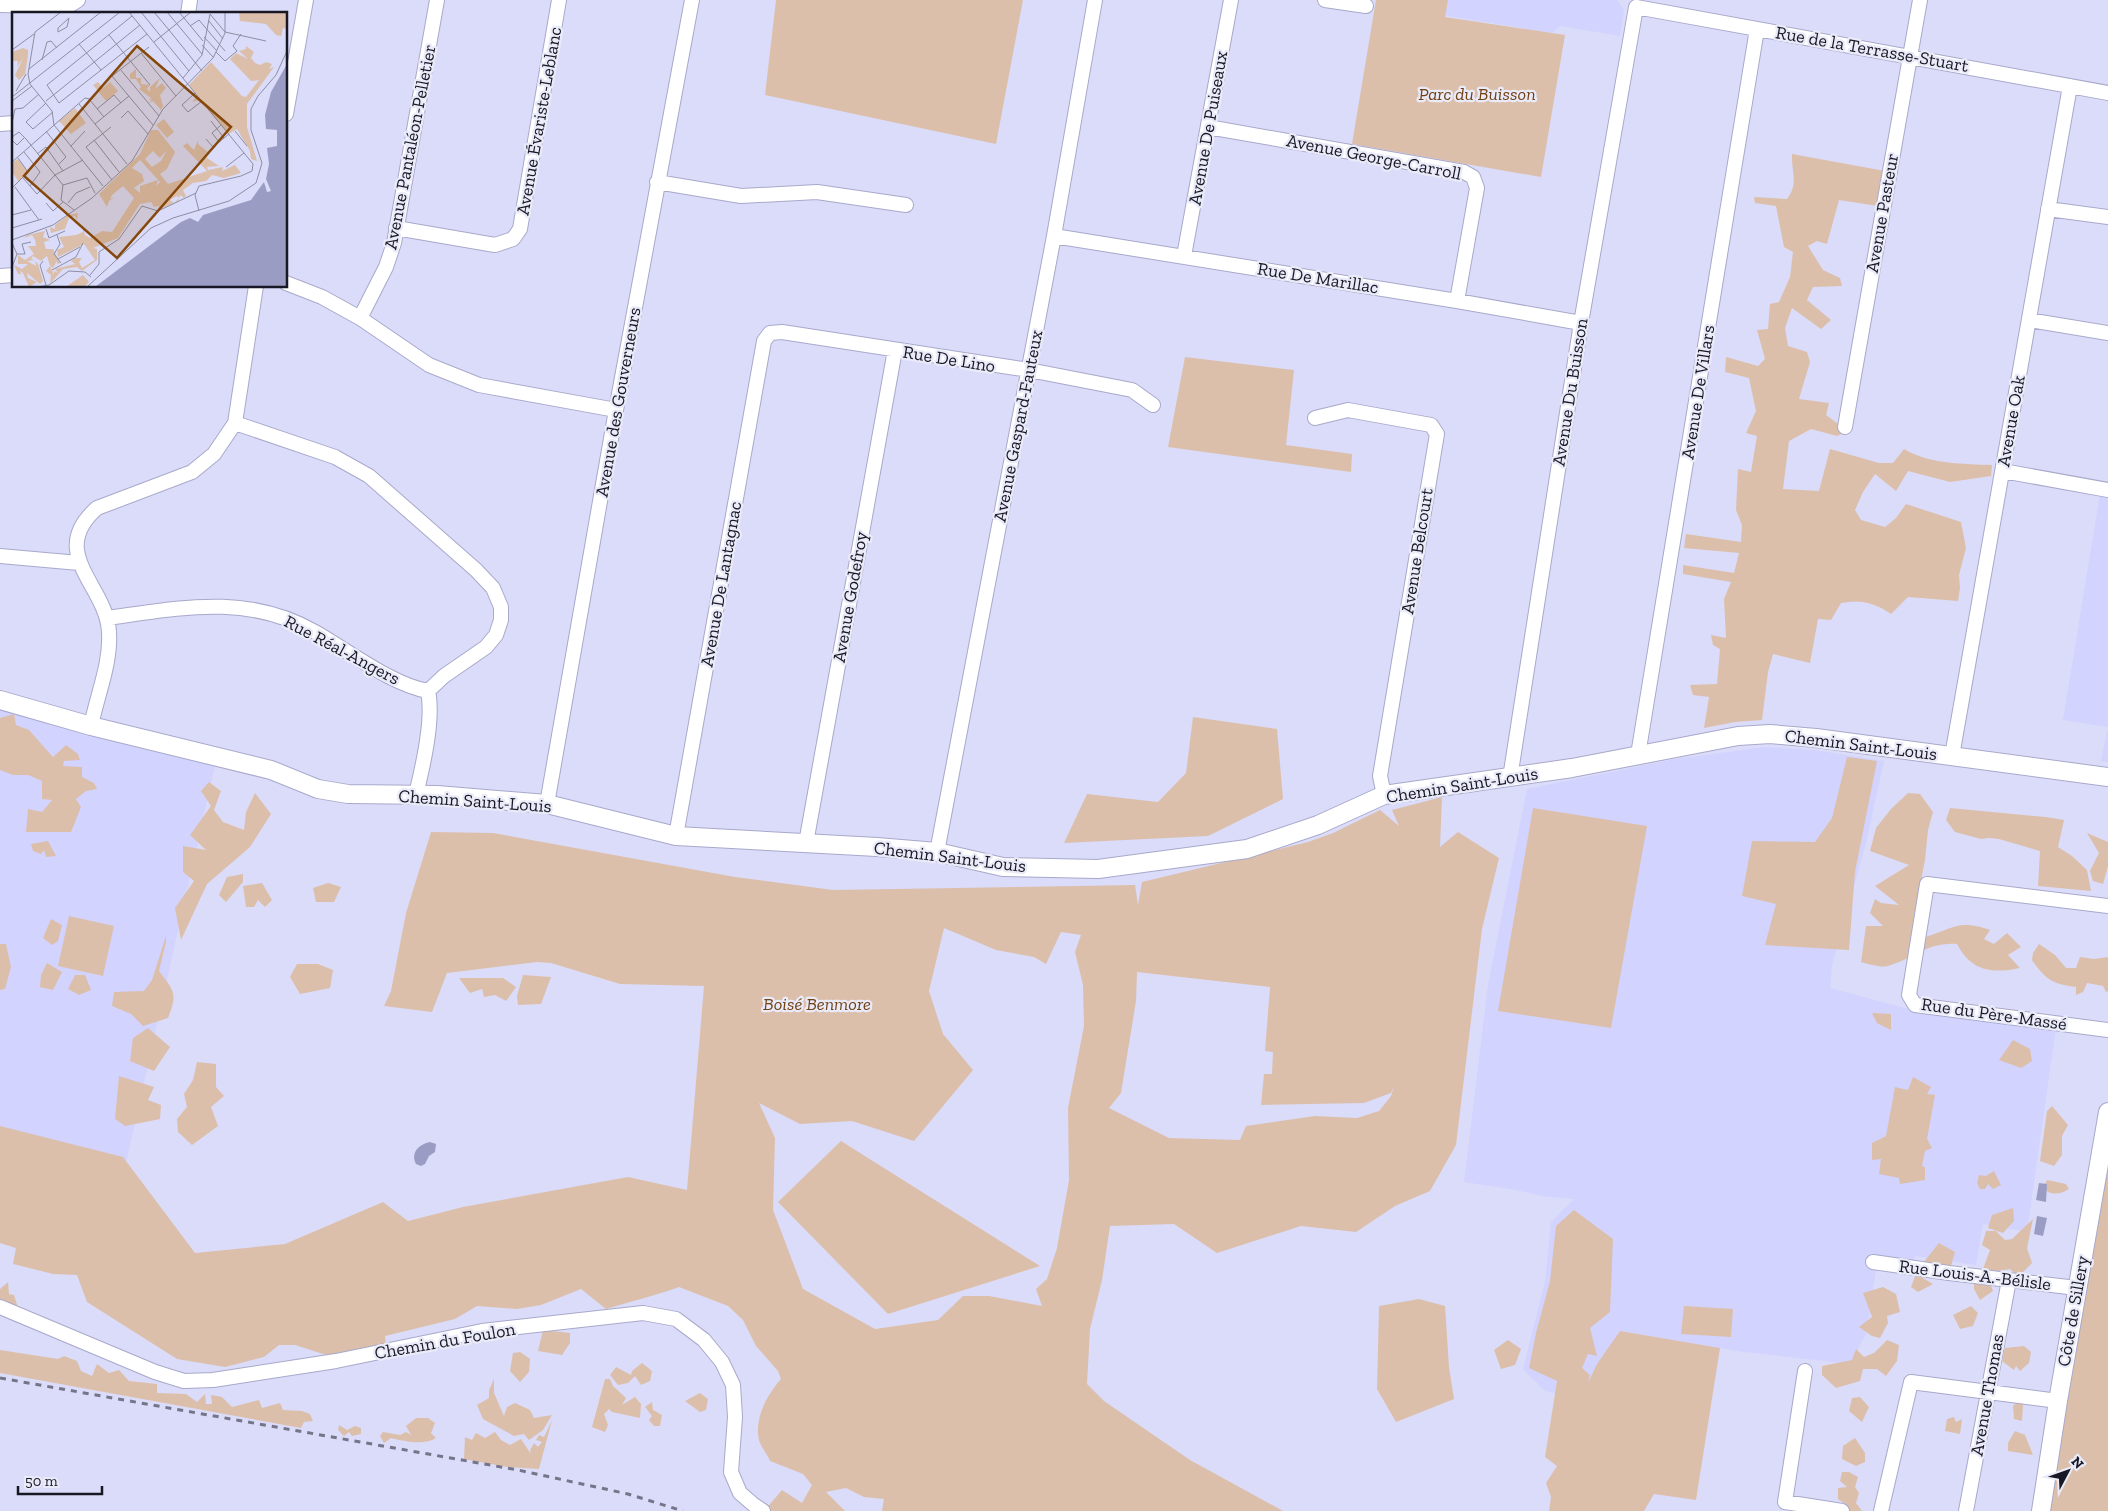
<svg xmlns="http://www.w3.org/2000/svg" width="2108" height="1511" viewBox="0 0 2108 1511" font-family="'Zilla Slab',serif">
	<rect width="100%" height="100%" fill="#dbdcf9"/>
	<!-- built -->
	<path fill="#d2d3fe" d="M1376 0H1617L1624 10 1620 36 1560 26 1552 33 1375 4Z
		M2100 494 2108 495V762L2101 761 2108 727 2063 720Z
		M0 703 217 756 122 1181 0 1146Z
		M1764 747 1814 750 1884 761 1866 843 1832 965 1830 988 1920 1012 2056 1027 2027 1232 1983 1224 1976 1265 1915 1256 1913 1269 1877 1264 1866 1334 1850 1364 1737 1351 1620 1331 1580 1401 1544 1390 1523 1369 1545 1282 1551 1222 1574 1199 1542 1196 1516 1190 1464 1182 1488 985 1527 789 1675 759Z"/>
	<!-- green -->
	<path fill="#dcbfab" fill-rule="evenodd" d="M776 0H1023L996 144 765 95Z
		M1376 0H1448L1445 17 1565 35 1541 177 1352 144Z
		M1792 154 1885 171 1878 206 1839 200 1827 244 1817 241 1808 246 1823 270 1840 278 1842 286 1813 287 1807 300 1831 320 1821 329 1792 308 1785 328 1788 346 1807 352 1810 362 1799 399 1829 403 1826 415 1848 431 1837 436 1811 429 1789 441 1783 489 1819 491 1830 449 1879 463H1893L1904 449C1929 464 1964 464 1992 465L1991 476 1950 482 1908 471 1896 491 1875 474 1863 492 1855 510 1861 520 1885 527 1896 518 1906 504 1961 522 1966 548 1959 575 1960 588 1958 601 1908 597 1891 614C1876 603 1859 599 1841 603L1831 620 1818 619 1810 663 1773 654 1768 672 1762 720 1735 722 1704 728 1709 697 1693 695 1690 685 1717 684 1720 649 1713 645 1711 635 1726 638 1724 599 1731 582 1683 574V565L1734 573 1739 553 1684 548 1686 534 1741 542 1742 525 1736 510 1738 469 1751 472 1757 436 1746 433 1756 411 1749 378 1725 372 1726 357 1758 366 1765 359 1757 330 1768 329 1770 304 1779 302 1790 277 1793 252 1784 247 1776 206 1755 203 1754 197 1787 199C1799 184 1791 171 1792 154Z
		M1185 357 1294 370 1286 445 1352 454 1351 472 1168 447Z
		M14 714 16 725 29 730 53 757 66 745 78 754 80 760 64 761 63 766 82 767V777L94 783 97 789 86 791 76 799 81 807 71 832H26L28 809 42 812 52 800 42 799V781L28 775H13L0 770V718Z
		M1193 717 1277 729 1283 799 1208 836 1064 843 1087 794 1158 802 1186 773Z
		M1847 757 1877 761 1855 872 1849 950 1765 945 1776 904 1742 896 1752 841 1815 842 1832 818Z
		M209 782 221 791 214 810 223 822 244 830 246 812 255 793 271 814 250 847 207 884 181 940 175 908 194 881 183 872V846L206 850 190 835 211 806 201 791Z
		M1908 793 1920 794 1933 812 1928 830 1925 860 1913 921 1921 938C1952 930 1957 918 1990 930L1984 939 1994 944 2007 933 2021 947 2008 955 2020 968C1992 974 1971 971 1957 944 1927 942 1913 959 1888 966 1881 968 1869 964 1861 962L1866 926H1883L1870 913 1875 899 1881 903 1899 905 1875 886 1909 865 1870 851 1876 828 1891 809Z
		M1442 797 1440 847 1458 832 1499 858 1482 929 1456 1145 1430 1191 1395 1206 1356 1232 1301 1226 1217 1253 1174 1224 1110 1226 1102 1280 1090 1329 1087 1384 1104 1401 1190 1460 1283 1511H882L884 1499 864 1497 846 1488 826 1492 845 1511H770L765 1510 782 1490 802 1503 812 1485 803 1474 770 1461C767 1454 761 1447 759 1440 754 1418 767 1395 781 1379L778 1371 756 1346 743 1320 728 1306 679 1287C655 1296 631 1301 606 1309L581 1289 541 1305 517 1309 477 1306 455 1319 385 1336 386 1348 342 1360 295 1345H279L264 1357 225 1367 177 1359 87 1302 77 1275 53 1274 13 1264 16 1248 0 1243V1126L123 1157 195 1253 285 1244 383 1202 408 1221 463 1207 628 1177 687 1190 704 986 620 984 551 963 537 962 447 973 432 1012 384 1006 391 991 406 913 431 832 493 833 735 877 833 890 1135 885 1138 905 1142 882 1308 842 1333 833 1380 810 1399 826 1392 810ZM944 928 996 950 1034 957 1046 964 1061 932 1081 935 1075 952 1083 985 1084 1026 1068 1108 1069 1180 1057 1248 1047 1279 1036 1289 1042 1306 989 1296H963L938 1320 875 1329 803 1289 773 1210 775 1138 759 1103 800 1124 852 1121 914 1141 973 1070 943 1034 929 991ZM1137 972 1270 987 1265 1051 1273 1052 1272 1074H1264L1261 1105 1364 1103 1391 1093 1394 1086 1391 1096 1379 1111 1357 1118 1315 1116 1246 1126 1240 1140 1169 1138 1109 1108 1121 1093 1136 1001Z
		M1533 808 1647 826 1611 1028 1498 1011Z
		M1950 808 2046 817 2064 820 2058 847 2072 856 2087 870 2091 891 2038 886 2040 851 1999 839 1989 838 1981 839 1955 832 1946 820Z
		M2087 833 2108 842V866L2103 884 2093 881 2090 871 2099 853Z
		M48 841 56 856 46 857 44 850 41 854 33 851 31 844Z
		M243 874V882L226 902 219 895 227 877Z
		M262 883 272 900 265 907 258 900 254 907H246L243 886Z
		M328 883 341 887 334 902H316L313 888Z
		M69 916 114 926 103 976 58 966Z
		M51 919 62 925 58 941 52 945 43 938Z
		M166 936V942L159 971C174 991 178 993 168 1018L143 1026 131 1014 112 1006 114 992 144 991 152 980Z
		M0 944H6L11 967 5 989 0 990Z
		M2039 944 2055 955 2066 968H2076L2080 957 2094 959 2108 957V991L2106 992 2103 986 2087 983 2083 992 2076 995V987C2052 984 2045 979 2032 960L2033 953Z
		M47 963 62 972 53 990 40 987 41 975Z
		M297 964H318L333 970 330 988 300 994 290 977Z
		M75 975H85L91 990 79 995 68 989Z
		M523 975 551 977 541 1004 518 1005 517 996Z
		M459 978H503L516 987 506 1001 495 995 484 997 482 989 470 993Z
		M1872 1013 1891 1014V1030L1877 1023Z
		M148 1028 170 1047 154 1071 130 1061 133 1038Z
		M2013 1040 2030 1049 2032 1061 2021 1068 1999 1060Z
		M197 1062 216 1064V1087L224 1096 211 1107 218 1126 192 1145 178 1132 177 1119 187 1107 184 1094 193 1080Z
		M119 1076 154 1087 148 1100 161 1105 160 1119 125 1126 115 1119Z
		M1913 1077 1931 1087 1927 1094 1935 1095 1927 1139 1932 1148 1925 1151 1922 1166 1925 1167V1180L1900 1184 1899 1178 1879 1174 1881 1159 1872 1160V1143L1886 1136 1895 1087 1908 1090Z
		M2052 1106 2068 1125 2062 1136V1155L2054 1166 2040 1161 2047 1111Z
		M2108 1113V1511H2040Z
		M841 1141 1040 1266 888 1314 778 1202Z
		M1994 1171 2001 1185 1993 1189 1988 1184 1985 1189H1980L1977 1183 1979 1175 1986 1176Z
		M2047 1180 2066 1184 2069 1189C2059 1195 2052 1195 2043 1189Z
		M2013 1208 2014 1221 2003 1233 1988 1228 1992 1215Z
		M1574 1210 1613 1239 1610 1312 1590 1328 1597 1356 1588 1354 1582 1368 1590 1375 1588 1383 1597 1364 1620 1331 1720 1348 1696 1500 1654 1494 1644 1511H1549L1551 1497 1546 1483 1557 1466 1545 1457 1557 1381 1529 1368 1536 1333 1550 1281 1556 1226Z
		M2033 1219 2027 1248 2032 1263 2018 1277 2010 1269 1998 1271 1983 1269 1990 1250 1982 1245 1986 1231H1996L2005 1240 2012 1239Z
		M1939 1243 1955 1252 1951 1266 1923 1263Z
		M1916 1274 1933 1284 1918 1292 1911 1287Z
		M1974 1279 1989 1280 1993 1291 1980 1300 1974 1289Z
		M8 1282 9 1294 14 1295 18 1308 0 1302V1289Z
		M1883 1287 1896 1294 1900 1312 1887 1316 1888 1323 1880 1338 1872 1336 1859 1327 1872 1317 1863 1293Z
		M1419 1299 1445 1306 1449 1367 1454 1399 1396 1422 1377 1389 1379 1306Z
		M1684 1306 1733 1309 1731 1337 1681 1334Z
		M1971 1306 1978 1313 1973 1326 1960 1329 1953 1315Z
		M543 1330 570 1333V1343L562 1355 538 1351Z
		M1508 1340 1521 1349 1515 1365 1501 1369 1494 1350Z
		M1887 1340 1899 1345 1897 1361 1886 1376 1877 1369H1863L1860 1381 1836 1388 1822 1375V1366L1852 1360 1856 1349 1864 1357 1874 1353Z
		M2024 1346 2031 1352 2029 1363 2020 1371 2016 1366 2014 1370 2002 1361 2005 1348Z
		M0 1350 58 1359 64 1356 77 1361 81 1371 92 1376 97 1364 109 1373 119 1370 129 1381 157 1384V1393L186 1394 197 1402 205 1394 206 1404H212L211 1395 222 1397 232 1407 259 1400 262 1408 280 1403 283 1410 302 1411 310 1414 313 1421 304 1422 301 1428 0 1373Z
		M520 1352 530 1359 529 1372 520 1382 510 1371 513 1353Z
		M642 1363 652 1371 650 1381 641 1385 635 1376 628 1383 618 1385 610 1375 616 1367 631 1375 632 1371Z
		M494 1379V1393L504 1416 507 1407 515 1403 530 1410 534 1418 552 1415 543 1430 529 1440 524 1434 514 1436 483 1419 477 1405 489 1398V1390Z
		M605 1379H610L613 1386 626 1398 622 1405 635 1397 641 1404 640 1418 612 1412 609 1409 604 1414 608 1425 605 1432 592 1427Z
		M700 1393 708 1399 706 1410 700 1412 685 1401Z
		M1860 1397 1869 1407 1862 1422 1849 1411 1852 1398Z
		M652 1402 653 1410 662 1415 660 1426H654L649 1420 652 1416 645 1407Z
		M2017 1402 2023 1404 2022 1421 2014 1419 2013 1406Z
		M1954 1417 1956 1422 1962 1419 1960 1434 1945 1431 1947 1419Z
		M416 1418H428L435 1423 431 1433 436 1438C424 1446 404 1441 391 1438L384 1443 380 1436 383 1432 400 1435 406 1432 411 1435 406 1426Z
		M552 1420 539 1469 507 1467 464 1459 465 1437 472 1440 476 1433 485 1438 495 1432 501 1440 510 1445 521 1439 531 1454 530 1450 534 1443 538 1447 542 1442 536 1440 539 1435 544 1437Z
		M339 1425 347 1430 355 1426 361 1428V1434L352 1436 349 1432 344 1436 338 1430Z
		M2015 1431 2025 1435 2033 1455 2008 1451V1443Z
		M1855 1438 1865 1453V1462L1856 1466 1842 1459 1843 1446Z
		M1842 1472H1849L1858 1477 1855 1487 1859 1493 1856 1503 1862 1511H1849L1846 1508 1847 1505 1838 1499V1488L1847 1487 1840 1481Z"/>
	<!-- water -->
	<path fill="#9b9cc4" d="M430 1142 436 1144 435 1152 429 1156 425 1164 421 1166 416 1164C410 1153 419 1144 430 1142Z
		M2039 1183 2047 1184 2046 1202 2036 1200Z
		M2037 1216 2047 1218 2043 1236 2034 1234Z"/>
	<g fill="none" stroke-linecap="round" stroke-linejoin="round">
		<defs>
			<path id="minor" d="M1325 0 1366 6
				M0 5 67 7 78 0
				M188 14 190 0
				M286 114 306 0
				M0 124 14 123
				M1208 127 1464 172 1473 177 1477 188 1457 301
				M657 182 741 196 817 192 906 205
				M2048 209 2108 217
				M396 228 495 245 513 239 520 229 559 0
				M1054 236 1457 301 1581 323
				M1184 256 1231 0
				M0 276 14 275
				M286 283 322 297 360 318 429 365 479 385 616 410
				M360 318 386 267 394 243 437 0
				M2029 320 2108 333
				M1315 418 1348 410 1431 425 1437 434 1380 776 1384 795
				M235 423 335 457 369 476 476 570 493 588 501 607V620L496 635 486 647 444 676 428 691
				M1845 427 1920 0
				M2003 471 2108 490
				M0 556 79 563
				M107 618C180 608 247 593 315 632 347 650 392 685 428 691
				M91 726C97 695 111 664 109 632 107 586 46 553 97 508L192 472 214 454 235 423 256 286
				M1638 755 1757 29
				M1952 756 2070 86
				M1510 778 1581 323 1636 7 2108 93
				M416 794C423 766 434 719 428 691
				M547 804 616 410 692 0
				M676 836 764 341 770 333 782 332 1029 370 1132 390 1153 405
				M806 843 895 350
				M937 852 1054 236 1095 0
				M2108 906 1927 884 1909 995 1915 1005 2108 1030
				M1873 1262 1949 1273 2077 1288
				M0 1307 155 1372 184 1381 213 1380 336 1361 482 1331 643 1313 676 1319 704 1340 722 1362 733 1385 735 1417 731 1472 740 1493 754 1505 763 1511
				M1805 1371 1785 1502 1842 1511
				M1881 1511 1911 1382 2058 1401
				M1966 1511 2009 1280"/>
			<path id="tertiary" d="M0 700 91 726 271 770 318 789 348 794 437 795 547 804 676 836 877 847 937 852 1003 867 1098 869 1247 849 1318 825 1384 795 1572 768 1738 736 1770 734 1816 738 2108 777
				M2041 1511 2058 1401 2108 1112"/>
		</defs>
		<!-- minor casing -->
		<use href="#minor" stroke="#a8a9cb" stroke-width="16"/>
		<!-- tertiary casing -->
		<use href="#tertiary" stroke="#a8a9cb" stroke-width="20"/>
		<!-- minor -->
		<use href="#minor" stroke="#fff" stroke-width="14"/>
		<!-- tertiary -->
		<use href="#tertiary" stroke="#fff" stroke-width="18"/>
		<!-- rail -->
		<path stroke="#747589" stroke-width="3" stroke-dasharray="6 6" stroke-linecap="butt" d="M0 1378 518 1470 628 1494 683 1511"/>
	</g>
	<g text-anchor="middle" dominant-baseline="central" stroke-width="4.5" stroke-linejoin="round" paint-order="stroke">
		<!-- street labels -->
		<g font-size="18" fill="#181825" stroke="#eaebf9">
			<text transform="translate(1872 49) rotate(10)">Rue de la Terrasse-Stuart</text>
			<text transform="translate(539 121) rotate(-80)">Avenue Évariste-Leblanc</text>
			<text transform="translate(1208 128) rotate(-80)">Avenue De Puiseaux</text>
			<text transform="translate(410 147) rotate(-79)">Avenue Pantaléon-Pelletier</text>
			<text transform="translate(1374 157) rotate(11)">Avenue George-Carroll</text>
			<text transform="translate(1882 213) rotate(-80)">Avenue Pasteur</text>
			<text transform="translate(1318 278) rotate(9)">Rue De Marillac</text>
			<text transform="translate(949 359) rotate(9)">Rue De Lino</text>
			<text transform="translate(1570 392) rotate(-81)">Avenue Du Buisson</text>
			<text transform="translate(1698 392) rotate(-81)">Avenue De Villars</text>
			<text transform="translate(618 402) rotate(-80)">Avenue des Gouverneurs</text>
			<text transform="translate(2011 421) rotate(-80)">Avenue Oak</text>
			<text transform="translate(1018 426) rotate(-79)">Avenue Gaspard-Fauteux</text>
			<text transform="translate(1417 551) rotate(-81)">Avenue Belcourt</text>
			<text transform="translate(721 584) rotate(-80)">Avenue De Lantagnac</text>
			<text transform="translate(850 597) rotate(-80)">Avenue Godefroy</text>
			<text transform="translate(342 650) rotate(28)">Rue Réal-Angers</text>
			<text transform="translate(1861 745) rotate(7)">Chemin Saint-Louis</text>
			<text transform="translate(1462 785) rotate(-9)">Chemin Saint-Louis</text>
			<text transform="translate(475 801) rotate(4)">Chemin Saint-Louis</text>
			<text transform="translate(950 857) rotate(7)">Chemin Saint-Louis</text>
			<text transform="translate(1994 1014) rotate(8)">Rue du Père-Massé</text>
			<text transform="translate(1975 1275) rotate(7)">Rue Louis-A.-Bélisle</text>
			<text transform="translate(2073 1311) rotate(-80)">Côte de Sillery</text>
			<text transform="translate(445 1341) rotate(-10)">Chemin du Foulon</text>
			<text transform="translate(1987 1395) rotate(-80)">Avenue Thomas</text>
		</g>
		<!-- park labels -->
		<g font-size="18" font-style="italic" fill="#724015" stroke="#eaebf9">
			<text x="1477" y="94">Parc du Buisson</text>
			<text x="817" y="1004">Boisé Benmore</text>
		</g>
	</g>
	<!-- overview -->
	<g transform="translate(12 12)">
		<rect width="275" height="275" fill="#dbdcf9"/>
		<path d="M227 0H275V17L271 16 269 24 264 23 254 12 228 9ZM234 34 242 40 239 46 243 51 248 53 254 50 260 52 257 57 262 55 235 92V115L245 149 239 147 238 139 225 117 217 122 187 88 180 90 185 84 177 73 199 50 230 84 234 85 247 68 239 69 218 47 224 41 236 47 227 39 234 37ZM11 36 16 38V44L13 62 7 68 3 63 11 46 5 55 6 49H0V40ZM124 57V66H129V72L138 73 135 77 138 80V75L148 66 143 77 150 71 154 76 148 83 151 94 149 98 141 89 137 91 140 87 136 89 139 86 127 77 129 75 124 67H118V62ZM86 70 91 76 98 70 106 79 94 89 81 73ZM63 96 74 111 59 122 47 109ZM152 107 162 120 155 126 144 113ZM139 118H146L163 140 155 157 148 162 156 172 195 159 171 134 175 131 182 138 186 128V132L196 140 195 146 207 154 195 155 196 158 211 155 210 159 223 153 229 161 212 166 200 163 194 169 181 171 171 178 174 184 172 186 168 183 166 189 162 191 167 186 165 184 158 188 162 191 146 198 147 194 142 195 139 190 128 192 106 226 81 236 85 237V248L70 259 65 255 51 257 38 272 39 263 34 259 38 254 35 244 29 249 21 244 19 247 23 248 15 249 24 254 23 249 26 252 31 269 28 272 15 261 16 266 25 270 17 275 11 261 8 259 9 262H6L2 253 10 257 16 252H6V243L13 248 22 242 16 234H24L23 228 20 223 12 226 15 223 33 219 31 225 38 228 32 230 34 237H41L48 251 45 252V249L41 256 38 254 42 263V259L46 261 43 257 63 252 59 249 63 246H70L67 250 70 256 83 248 72 232 46 245 45 238 52 235 47 225 64 223 71 220V215L73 223 78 226 90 219 100 220 122 186 111 174 100 183 98 187 103 185 97 189 95 195 87 182 128 142ZM155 138 149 149 140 155 133 147 141 139 148 146ZM128 148 148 170 144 174 146 168 128 174V181L122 176 132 169 130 162 120 156ZM6 147 16 160 7 170 0 160V151ZM66 201 65 208 63 204 57 206 53 217 39 221 38 215 43 217V213L56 203ZM71 263 77 270 72 275H54Z" fill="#dcbfab" fill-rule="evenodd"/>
		<path d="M275 52V275H83L169 210 178 206 186 210 191 203 239 188 252 170 255 180 259 179 254 167 257 152 255 136 265 134V118L254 117 253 103 259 80Z" fill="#9b9cc4"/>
		<path fill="none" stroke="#8d8ea4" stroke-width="1" d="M117 0 241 152 240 159 229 164 187 174 183 183 187 199M129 0 177 59M142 0 157 18M155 0 190 42M167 0 191 29M198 2 213 20 254 29M120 4 35 73 47 91 135 22M57 6 55 15 46 20V16ZM197 9 211 27M178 14 187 8 213 39M157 18 190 59M97 23 138 73M192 25 205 39M142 30 179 0M67 32 89 58M190 33 201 45M137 35 100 64 141 113M0 38 22 22M204 40 213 49 225 39 221 34 229 22M129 41 164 84M30 48 35 30 39 29 45 36M17 57 89 0M108 57 147 104M171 66 190 43 198 2M18 72 40 99 42 113 91 174M18 72 16 62 23 20 49 0M4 79 14 62M183 81 170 93 176 100 190 89M0 85 108 0M77 87 92 105M0 89 20 74M34 89 128 13M34 91 14 110 21 117 41 100M67 92 115 152M85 97 102 83 109 91M109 106 116 99 136 122M199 109 212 126M0 111 3 97 11 96 27 82M83 112 117 84M99 115 74 135 100 168M34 119 54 145 47 152M223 119 235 134M0 125 7 120 14 127 51 173 49 188 62 198M194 127 201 135 217 122M0 128 5 133 13 125M82 128 107 160M207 130 200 121 209 113M59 134 73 119M12 140 28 160 18 174M25 142 34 135 51 159M0 150 73 86 78 87 86 80M214 155 232 141M11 166 25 182 43 163 71 148M51 173 75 166 83 181M3 175 27 208M0 176 16 160 6 146M34 191 41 199 51 190M56 191 64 181 78 175M0 203 19 198M0 216 30 207M34 217 37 226 53 219M45 223 48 232 42 242 49 251M0 228 41 213 80 186 120 149 151 97 201 46 213 21V0M0 231 5 242 0 255M5 242H13L10 232 19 230M46 247 68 235M31 249 28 253 34 273M40 258 64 245 71 231M78 263 87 252V240L107 227 130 194 146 199 184 181M26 275 37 273 57 259 73 260 79 265M75 275 139 216 161 206 217 189 244 171 250 151 239 118V97L246 84 264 63 275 39"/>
		<path fill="#86480a" fill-opacity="0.15" stroke="#86480a" stroke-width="2.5" d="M125 34 219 115 105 246 12 164Z"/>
		<rect width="275" height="275" fill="none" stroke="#181825" stroke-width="2.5"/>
	</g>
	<!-- north arrow -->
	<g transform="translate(2068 1471) rotate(49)" stroke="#eaebf9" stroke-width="4" paint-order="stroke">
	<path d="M0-4L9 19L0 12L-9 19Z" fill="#181825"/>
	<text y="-8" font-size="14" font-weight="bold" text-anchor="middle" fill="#181825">N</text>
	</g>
	<!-- scale -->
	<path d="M18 1486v8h84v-8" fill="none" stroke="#181825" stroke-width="2.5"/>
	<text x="25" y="1486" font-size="15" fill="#181825" stroke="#eaebf9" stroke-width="4" paint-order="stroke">50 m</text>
</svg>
